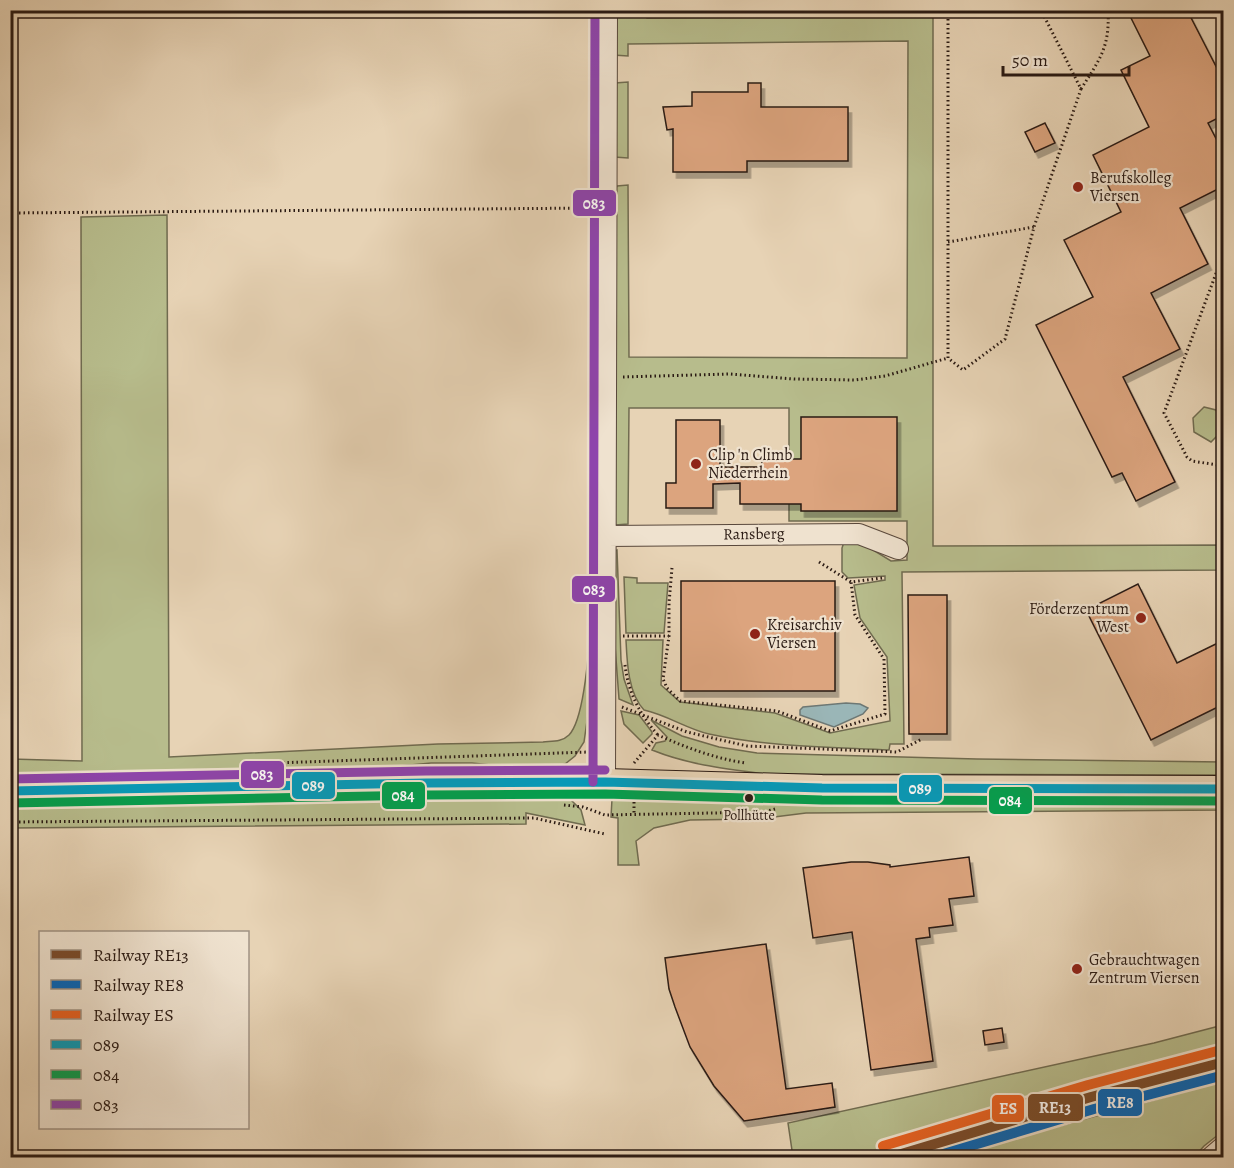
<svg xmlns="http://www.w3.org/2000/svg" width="1234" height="1168" viewBox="0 0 1234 1168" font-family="Alegreya,serif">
	<defs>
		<filter id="shadow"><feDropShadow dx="3.5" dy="6" stdDeviation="0" flood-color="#0004"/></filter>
	</defs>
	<rect width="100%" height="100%" fill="#e7d3b5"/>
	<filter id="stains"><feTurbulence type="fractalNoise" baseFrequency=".00333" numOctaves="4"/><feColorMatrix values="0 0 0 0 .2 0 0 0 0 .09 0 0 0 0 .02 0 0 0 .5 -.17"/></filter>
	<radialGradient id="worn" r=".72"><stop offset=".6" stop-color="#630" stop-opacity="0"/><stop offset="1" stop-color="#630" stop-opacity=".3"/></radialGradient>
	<!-- green -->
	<path fill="#b7bc8c" stroke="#706b50" stroke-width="1.5" d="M614 11H646L647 18 933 16V546L1223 545V570L902 572 904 744H890L889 750C829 747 769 747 709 734 687 729 667 715 644 710 628 693 627 662 626 640H663L661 685 680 702 775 713 830 733 890 721 887 657 860 618 854 585 885 580V576L848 578 842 572V548L844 542H860L891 561 907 560V521H789V408H629L628 524 615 525V191L617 186 628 185 629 357 907 358 908 41 628 44V56L613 55Z
		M628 82V158L614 157 615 83Z
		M167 215 169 757 438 744 543 742C552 741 562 742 569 735 601 702 593 435 593 378 593 326 593 275 593 223H599L597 618 593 679 584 742 575 756 565 764 556 767 520 768 472 763H431L338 772 162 779 11 780V759L82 761 81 217Z
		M1204 407 1216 410 1223 427V430L1211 442 1194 432 1193 418Z
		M617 550 621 660 624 679 633 705 619 699 614 632V551Z
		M624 577 637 578V583H668L664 633H626Z
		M621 711 639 715 652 732V734L643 743 624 724Z
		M651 720 682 736 719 747 757 753 977 759 1223 762V775L766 774C727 769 689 765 652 750L656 743 665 741 667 737Z
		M789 797 1224 798 1223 810 806 813 758 819 690 820 654 828 636 841 639 865H618V818L611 817 612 799 666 798 694 802 743 804Z
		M569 798 581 810 585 825 526 813V824L11 828 10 800Z
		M1223 1025V1056L871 1157H793L788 1123 1154 1043Z
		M1223 1081V1131L1204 1146 1194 1157H947Z"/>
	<!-- water -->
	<path fill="#9ab6b7" stroke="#6d7875" stroke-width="1.5" d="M846 703 860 704 868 708 863 714 834 727 800 715V710L803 707Z"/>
	<!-- building -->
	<path fill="#dca47e" stroke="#2a1a13" stroke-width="1.5" filter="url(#shadow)" d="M1127 10H1187L1224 82V115L1208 123 1224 154V186L1180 208 1208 264 1151 293 1180 349 1123 377 1175 482 1136 501 1122 473 1112 477 1036 325 1093 297 1064 240 1121 212 1093 155 1149 127 1121 70 1150 56Z
		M748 83H761V107H848V161H747V172H673V129L667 130 663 107 692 106V92H748Z
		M1045 123 1055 143 1035 152 1025 132Z
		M801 417H897V511H801V504H740V483L713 484V508H666V483H676V420H720V467H762V459H801Z
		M681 581H835V691H681Z
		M1138 584 1177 663 1224 640V704L1151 740 1086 610Z
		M908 595H947V734H909Z
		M969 857 974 896 949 899 953 925 929 928 930 937 916 939 933 1061 871 1070 852 932 813 938 803 868 851 862H868L890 865V867Z
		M766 944 786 1089 832 1083 835 1107 744 1121 714 1086 690 1047 675 1007 669 989 665 958Z
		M1002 1028 1004 1042 985 1045 983 1031Z"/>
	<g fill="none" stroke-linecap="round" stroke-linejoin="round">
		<defs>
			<path id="minor" d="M606 536 859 534 898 549
				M605 782 607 10
				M1210 1158 1224 1146"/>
			<path id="major" d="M10 791 426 783 605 782 822 788 1224 789"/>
		</defs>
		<!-- minor casing -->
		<use href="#minor" stroke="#59483c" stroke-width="22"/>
		<!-- major casing -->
		<use href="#major" stroke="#2a1a13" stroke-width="28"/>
		<!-- path -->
		<path stroke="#2a1a13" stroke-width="3" stroke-dasharray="1.5 3" stroke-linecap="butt" d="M948 10V358L963 370 1005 339 1034 227 1081 89 1041 10
			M1220 10 1224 17
			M1081 89C1100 59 1110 47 1108 10
			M10 213 591 208
			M948 242 1034 227
			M1224 252 1164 413 1187 457 1192 461 1224 466
			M623 377 730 374 794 379 855 380 885 376 948 358
			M819 562 851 582 882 578
			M672 568 669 603V636L663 679 667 688 680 701 777 711 830 731 885 714 884 659 855 615 851 582
			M623 636H669
			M625 665C628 692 640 715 658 735
			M622 707 687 732 747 746 897 752 922 739
			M634 763 658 735C687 748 714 758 745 763
			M247 764 588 752
			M634 802V815
			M564 805 583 807 605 815 764 812 775 809
			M10 822 534 818 605 834"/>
		<!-- minor -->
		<use href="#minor" stroke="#efe2cf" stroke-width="20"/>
		<!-- major -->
		<use href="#major" stroke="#e7d3b5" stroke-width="26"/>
		<defs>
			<path id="bus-1" d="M10 791 426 783 605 782 822 788 1224 789"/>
			<path id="bus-2" d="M10 803 426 795 605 794 822 800 1224 801"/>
			<path id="bus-3" d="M10 779 426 771 605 770
				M593 782 595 10"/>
		</defs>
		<!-- bus-1 casing -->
		<use href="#bus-1" stroke="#efe2cf" stroke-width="14"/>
		<!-- bus-2 casing -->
		<use href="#bus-2" stroke="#efe2cf" stroke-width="14"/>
		<!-- bus-3 casing -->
		<use href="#bus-3" stroke="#efe2cf" stroke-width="14"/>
		<!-- bus-1 -->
		<use href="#bus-1" stroke="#049bbb" stroke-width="9"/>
		<!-- bus-2 -->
		<use href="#bus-2" stroke="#029f4e" stroke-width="9"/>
		<!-- bus-3 -->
		<use href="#bus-3" stroke="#8e44ad" stroke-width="9"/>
		<defs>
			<path id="rail-1" d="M888 1158 1091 1097 1224 1062"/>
			<path id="rail-2" d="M930 1158 1094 1109 1224 1075"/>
			<path id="rail-3" d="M883 1146 1088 1085 1221 1050"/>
		</defs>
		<!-- rail-1 casing -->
		<use href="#rail-1" stroke="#efe2cf" stroke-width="15"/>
		<!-- rail-2 casing -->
		<use href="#rail-2" stroke="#efe2cf" stroke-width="15"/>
		<!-- rail-3 casing -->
		<use href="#rail-3" stroke="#efe2cf" stroke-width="15"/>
		<!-- rail-1 -->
		<use href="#rail-1" stroke="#7a4b2a" stroke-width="10"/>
		<!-- rail-2 -->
		<use href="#rail-2" stroke="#0065bd" stroke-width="10"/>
		<!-- rail-3 -->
		<use href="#rail-3" stroke="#e86121" stroke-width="10"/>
	</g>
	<!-- markers -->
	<g fill="#8f2418" stroke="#efe2cf" stroke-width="2">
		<circle cx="1078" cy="187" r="6"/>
		<circle cx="696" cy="464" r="6"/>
		<circle cx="1141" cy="618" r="6"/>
		<circle cx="755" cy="634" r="6"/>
		<circle cx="1077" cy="969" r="6"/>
	</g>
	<circle fill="#2a1a13" stroke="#efe2cf" stroke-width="2" cx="749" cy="798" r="5"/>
	<g text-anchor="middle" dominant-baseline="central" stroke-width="4.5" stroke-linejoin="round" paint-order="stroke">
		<!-- bus labels -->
		<g font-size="14" fill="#2a1a13" stroke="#efe2cf">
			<text x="749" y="815">Pollhütte</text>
		</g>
		<!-- poi labels -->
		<g font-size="16" fill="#2a1a13" stroke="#efe2cf" text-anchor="start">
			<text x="1090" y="178">Berufskolleg<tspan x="1090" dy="18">Viersen</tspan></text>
			<text x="708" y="455">Clip 'n Climb<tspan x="708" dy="18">Niederrhein</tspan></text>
			<text x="1129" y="609" text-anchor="end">Förderzentrum<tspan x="1129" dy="18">West</tspan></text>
			<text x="767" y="625">Kreisarchiv<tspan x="767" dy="18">Viersen</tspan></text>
			<text x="1089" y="960">Gebrauchtwagen<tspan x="1089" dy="18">Zentrum Viersen</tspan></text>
		</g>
		<!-- street labels -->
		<g font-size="16" fill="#2a1a13" stroke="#efe2cf">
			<text transform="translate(754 534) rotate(-1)">Ransberg</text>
		</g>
	</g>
	<g stroke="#efe2cf" stroke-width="2">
		<rect x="572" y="189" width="45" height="28" rx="6" fill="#8e44ad"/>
		<rect x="571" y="575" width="45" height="28" rx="6" fill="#8e44ad"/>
		<rect x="240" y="760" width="45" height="29" rx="6" fill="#8e44ad"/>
		<rect x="291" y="771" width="45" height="29" rx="6" fill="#049bbb"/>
		<rect x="898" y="774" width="45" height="29" rx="6" fill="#049bbb"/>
		<rect x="381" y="781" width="45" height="29" rx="6" fill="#029f4e"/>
		<rect x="988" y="786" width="45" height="29" rx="6" fill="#029f4e"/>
		<rect x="1097" y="1088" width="46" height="29" rx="6" fill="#0065bd"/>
		<rect x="1027" y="1093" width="57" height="29" rx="6" fill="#7a4b2a"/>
		<rect x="991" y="1094" width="34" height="29" rx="6" fill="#e86121"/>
	</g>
	<g font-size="16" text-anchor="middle" font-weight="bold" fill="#fff">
		<text x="594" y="209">083</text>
		<text x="594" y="595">083</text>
		<text x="262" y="780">083</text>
		<text x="313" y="791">089</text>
		<text x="920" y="794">089</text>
		<text x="403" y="801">084</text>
		<text x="1010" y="806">084</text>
		<text x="1120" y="1108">RE8</text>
		<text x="1055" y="1113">RE13</text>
		<text x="1008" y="1114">ES</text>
	</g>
	<!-- margin -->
	<rect width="1234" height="1168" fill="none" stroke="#e7d3b5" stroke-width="36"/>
	<rect x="12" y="12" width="1210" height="1144" fill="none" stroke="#2a1a13" stroke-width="3"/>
	<rect x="18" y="18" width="1198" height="1132" fill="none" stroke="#2a1a13" stroke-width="1.5"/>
	<!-- legend -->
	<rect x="39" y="931" width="210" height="198" fill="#efe2cf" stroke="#a09284" stroke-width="1.5"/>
	<rect x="51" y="950" width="30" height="9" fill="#7a4b2a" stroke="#a09284" stroke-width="1.5"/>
	<text x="93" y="961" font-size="18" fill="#2a1a13">Railway RE13</text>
	<rect x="51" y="980" width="30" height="9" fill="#0065bd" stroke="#a09284" stroke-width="1.5"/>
	<text x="93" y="991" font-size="18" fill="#2a1a13">Railway RE8</text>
	<rect x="51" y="1010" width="30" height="9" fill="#e86121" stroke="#a09284" stroke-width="1.5"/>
	<text x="93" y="1021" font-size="18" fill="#2a1a13">Railway ES</text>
	<rect x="51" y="1040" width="30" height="9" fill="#049bbb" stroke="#a09284" stroke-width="1.5"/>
	<text x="93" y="1051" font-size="18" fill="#2a1a13">089</text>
	<rect x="51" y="1070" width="30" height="9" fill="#029f4e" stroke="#a09284" stroke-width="1.5"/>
	<text x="93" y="1081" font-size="18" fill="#2a1a13">084</text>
	<rect x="51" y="1100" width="30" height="9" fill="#8e44ad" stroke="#a09284" stroke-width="1.5"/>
	<text x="93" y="1111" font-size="18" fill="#2a1a13">083</text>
	<!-- scale -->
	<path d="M1003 66v9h126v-9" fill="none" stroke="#2a1a13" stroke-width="3"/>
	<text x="1012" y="66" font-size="18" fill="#2a1a13" stroke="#efe2cf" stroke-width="4.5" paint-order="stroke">50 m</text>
	<rect width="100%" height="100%" filter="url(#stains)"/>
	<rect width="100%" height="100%" fill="url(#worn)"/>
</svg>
